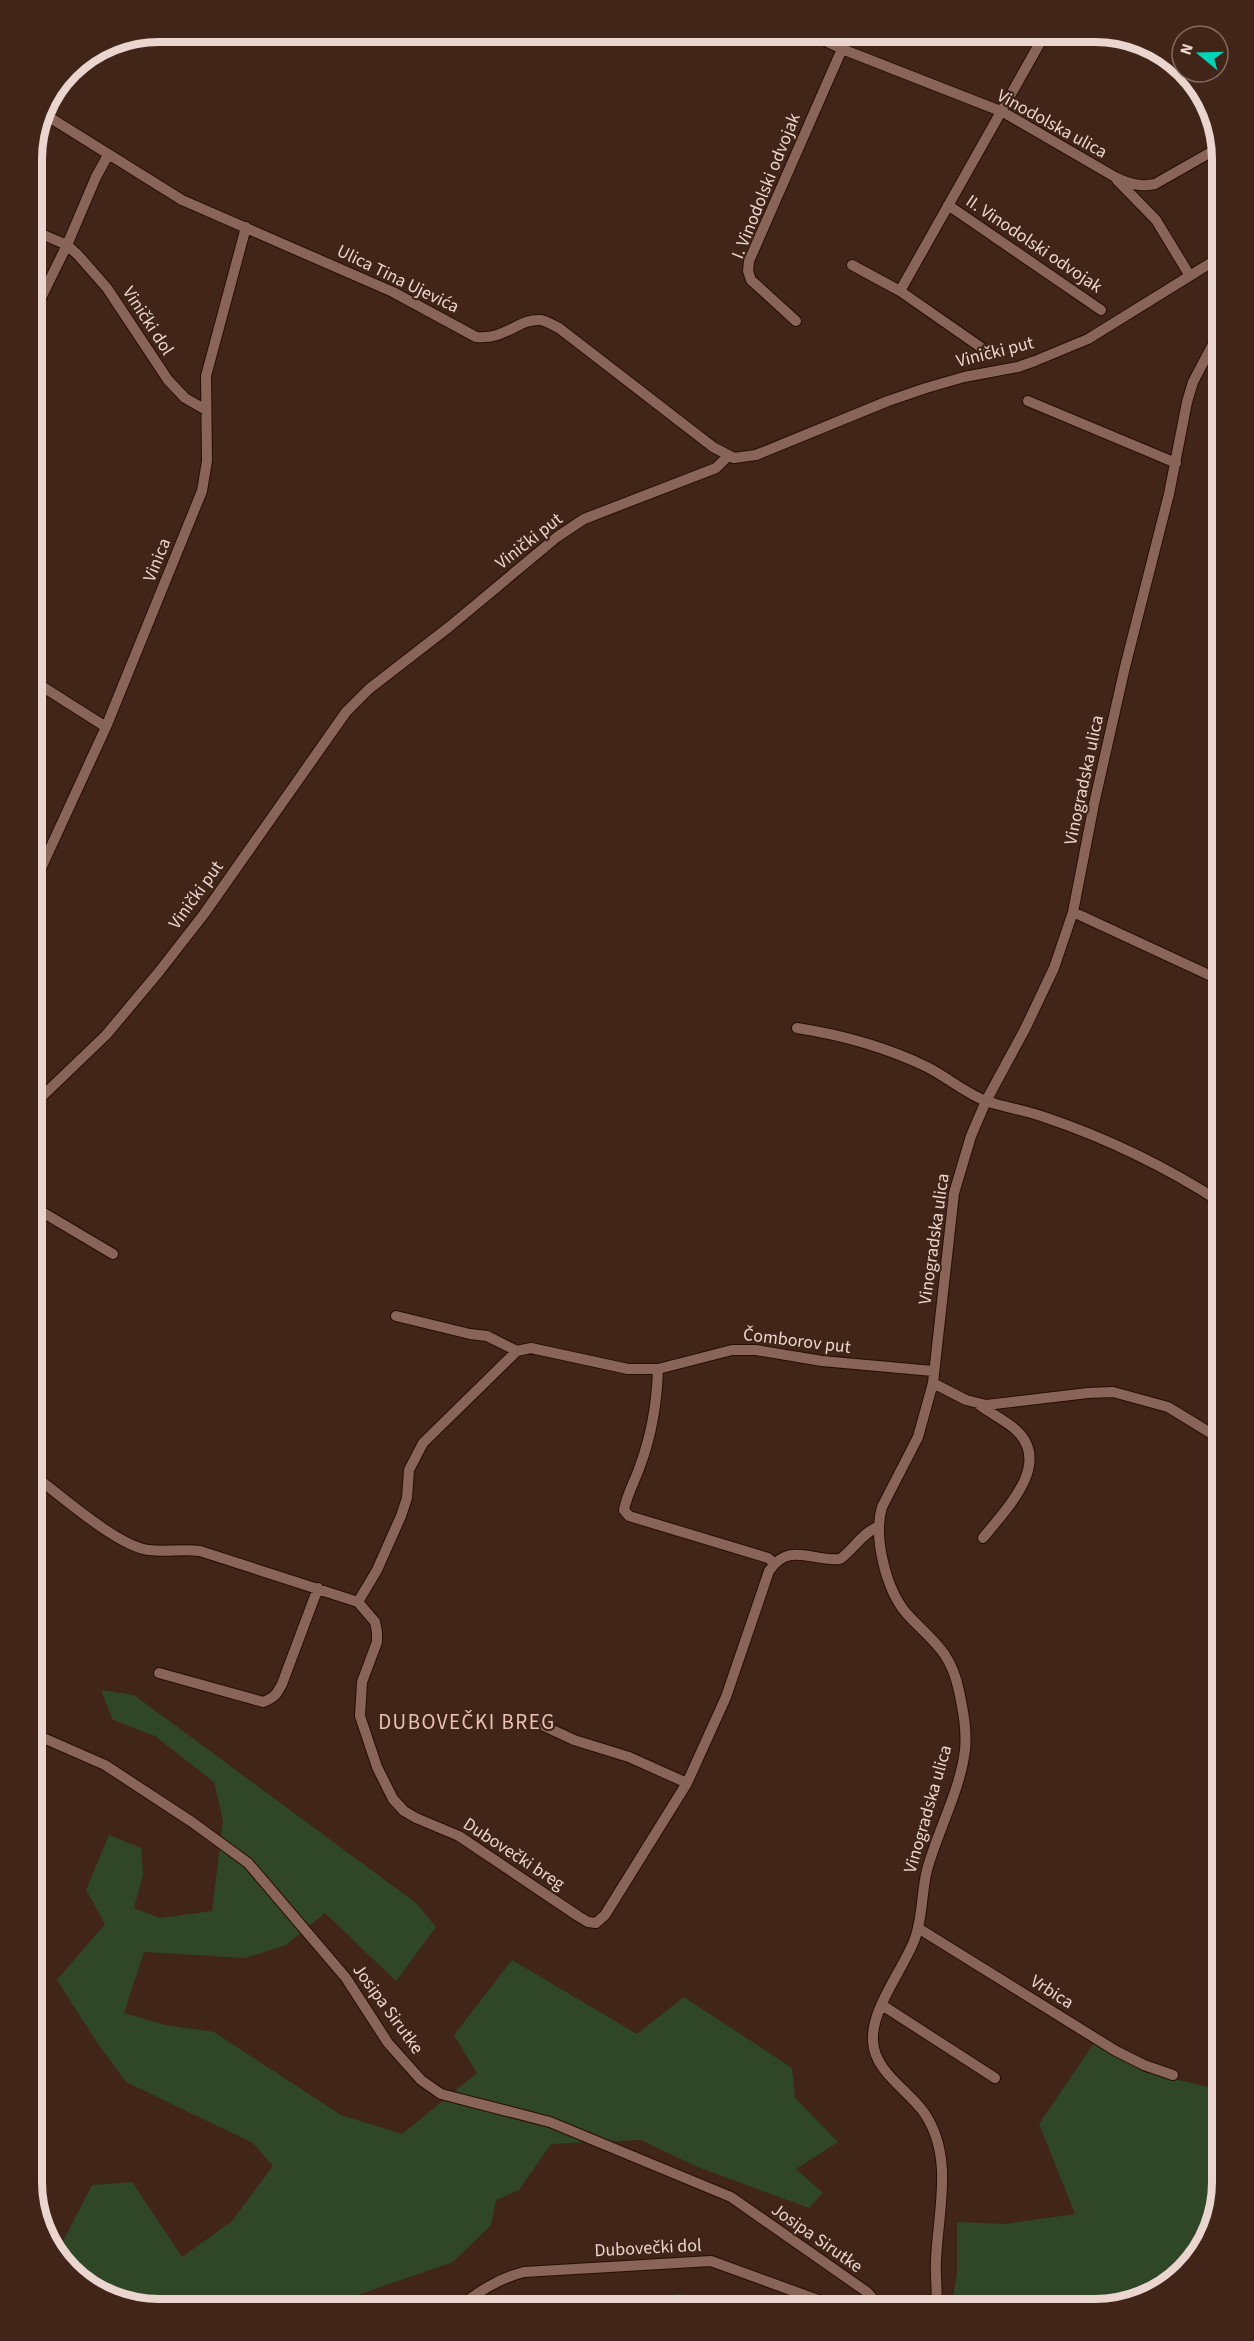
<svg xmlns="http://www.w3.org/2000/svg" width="1254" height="2341" viewBox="0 0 1254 2341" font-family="'Source Sans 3',sans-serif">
	<rect width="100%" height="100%" fill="#422519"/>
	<!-- green -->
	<path fill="#2f4627" d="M101 1690 134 1695 416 1903 436 1927 396 1981 325 1913 286 1945 245 1958 144 1952 124 2013 165 2025 214 2032 341 2115 402 2134 477 2073 454 2035 512 1960 637 2034 684 1997 792 2068 795 2098 838 2142 796 2169 823 2193 809 2208 695 2166 641 2140 551 2144 519 2190 496 2200 491 2225 453 2262 343 2300 326 2309H151L88 2288 58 2251 92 2185 132 2182 182 2257 232 2221 273 2166 253 2143 126 2082 96 2041 57 1980 105 1924 86 1890 109 1835 141 1848 143 1874 134 1908 160 1918 212 1911 223 1821 214 1782 155 1736 113 1720Z
		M1094 2043 1144 2072 1222 2090V2182L1201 2253 1144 2300 1095 2309H951L957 2274V2222L1004 2224 1075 2214 1039 2124Z
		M678 2294 777 2309H596Z"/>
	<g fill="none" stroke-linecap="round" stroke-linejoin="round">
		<defs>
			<path id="minor" d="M807 32 842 49 1003 112 1115 177C1129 184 1140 187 1155 184L1220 147
				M41 112 182 200 393 292 476 337C506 340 519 318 541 320 547 321 554 326 559 328L713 447 734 458 756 455 888 401 926 388 964 377 1018 367 1035 361 1088 339 1222 256
				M1117 180 1156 220 1190 276
				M948 205 1101 310
				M32 230 67 245 78 255 107 288 168 380 185 398 206 410
				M852 265 900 291 989 353
				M900 291 1046 32
				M32 316 67 245 96 177 108 155
				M796 321 751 280 748 271 749 261 842 49
				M1028 401 1176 463
				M32 680 106 727
				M32 888 106 727 202 491 207 461 206 376 246 227
				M1073 912 1222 981
				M797 1028C842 1035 886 1047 927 1067 947 1077 965 1093 986 1101 1006 1108 1027 1110 1047 1118 1109 1139 1168 1168 1222 1203
				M32 1106 106 1035 158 973 204 914 346 712 369 689 449 627 557 537 584 519 716 468 728 456
				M32 1206 113 1254
				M396 1316 470 1334 487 1336 517 1351 531 1348 628 1369H658L732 1350H756L822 1361 933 1371
				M658 1369C657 1403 652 1434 640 1466 635 1481 627 1494 624 1510L629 1516 768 1558 774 1563
				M933 1383 966 1400 986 1405 1088 1393 1113 1392 1168 1407 1222 1440
				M977 1403C989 1413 1005 1420 1016 1430 1053 1464 1005 1510 983 1538
				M32 1474C58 1493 118 1547 149 1550 166 1552 183 1549 200 1551L358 1602 375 1622 377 1632V1642L362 1682 360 1716 377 1767 393 1799 404 1811 416 1818 459 1836 578 1916 588 1922 596 1923 605 1915 687 1783 726 1697 769 1571C789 1541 813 1562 840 1559 853 1550 863 1532 878 1527
				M358 1602 377 1570 401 1516 407 1498 409 1470 423 1443 517 1351
				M159 1673 263 1702C274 1698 277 1694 282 1684L318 1588
				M544 1726 574 1740 629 1757 687 1783
				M32 1733 105 1765 192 1822 248 1863 346 1978 388 2043 421 2080 441 2094 550 2122 731 2197 867 2292 882 2309
				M918 1928 1116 2051 1144 2065 1173 2075
				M882 2005 995 2078
				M457 2309C478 2292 497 2279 524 2272L711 2261 843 2309
				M936 2309C938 2293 935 2276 936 2260 938 2211 954 2158 925 2114 910 2091 874 2072 873 2041 871 2009 902 1971 914 1941 923 1919 921 1894 927 1870 938 1830 960 1791 965 1750 967 1730 963 1710 959 1691 951 1651 932 1641 907 1614 886 1590 873 1537 882 1507L918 1437 933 1383 954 1193 971 1136 986 1101 1025 1029 1054 968 1073 912 1094 804 1125 667 1169 494 1187 402 1193 382 1222 327"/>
		</defs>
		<!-- minor casing -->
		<use href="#minor" stroke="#280d03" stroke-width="12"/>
		<!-- minor -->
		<use href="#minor" stroke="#886558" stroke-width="10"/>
	</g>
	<g text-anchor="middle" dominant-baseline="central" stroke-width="4.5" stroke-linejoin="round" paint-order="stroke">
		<!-- street labels -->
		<g font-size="18" fill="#ead6ce" stroke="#422519">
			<text transform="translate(1052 124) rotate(29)">Vinodolska ulica</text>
			<text transform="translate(766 186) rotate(-68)">I. Vinodolski odvojak</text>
			<text transform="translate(1034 244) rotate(34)">II. Vinodolski odvojak</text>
			<text transform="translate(398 279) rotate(26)">Ulica Tina Ujevića</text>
			<text transform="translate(148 321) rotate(57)">Vinički dol</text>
			<text transform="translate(995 352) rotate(-14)">Vinički put</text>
			<text transform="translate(529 541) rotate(-38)">Vinički put</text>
			<text transform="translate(157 560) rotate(-68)">Vinica</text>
			<text transform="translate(1084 780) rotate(-78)">Vinogradska ulica</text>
			<text transform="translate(196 895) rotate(-54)">Vinički put</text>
			<text transform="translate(934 1239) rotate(-82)">Vinogradska ulica</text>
			<text transform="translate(797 1341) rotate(7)">Čomborov put</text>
			<text transform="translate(928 1809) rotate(-74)">Vinogradska ulica</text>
			<text transform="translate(514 1854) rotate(33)">Dubovečki breg</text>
			<text transform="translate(1052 1992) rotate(32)">Vrbica</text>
			<text transform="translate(388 2009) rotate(54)">Josipa Sirutke</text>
			<text transform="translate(817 2238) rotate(35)">Josipa Sirutke</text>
			<text transform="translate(648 2248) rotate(-3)">Dubovečki dol</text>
		</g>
		<!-- quarter labels -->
		<g font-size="21" letter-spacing="1.5" fill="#ebc3b4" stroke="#422519">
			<text x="467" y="1722">DUBOVEČKI BREG</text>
		</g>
	</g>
	<!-- crop -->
	<path d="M0 0H1254V2341H0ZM159 42H1095A117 117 0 0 1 1212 159V2182A117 117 0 0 1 1095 2299H159A117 117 0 0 1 42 2182V159A117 117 0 0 1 159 42Z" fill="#422519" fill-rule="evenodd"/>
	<path fill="none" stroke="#ead6ce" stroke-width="8" d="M159 42H1095A117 117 0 0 1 1212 159V2182A117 117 0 0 1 1095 2299H159A117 117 0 0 1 42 2182V159A117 117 0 0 1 159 42Z"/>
	<!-- north arrow -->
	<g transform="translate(1200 54) rotate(289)"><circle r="28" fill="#422519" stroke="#856c61" stroke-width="1.5"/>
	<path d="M0-4.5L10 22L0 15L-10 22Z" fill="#00d5b7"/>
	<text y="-9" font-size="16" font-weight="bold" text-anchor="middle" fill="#ead6ce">N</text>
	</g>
</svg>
